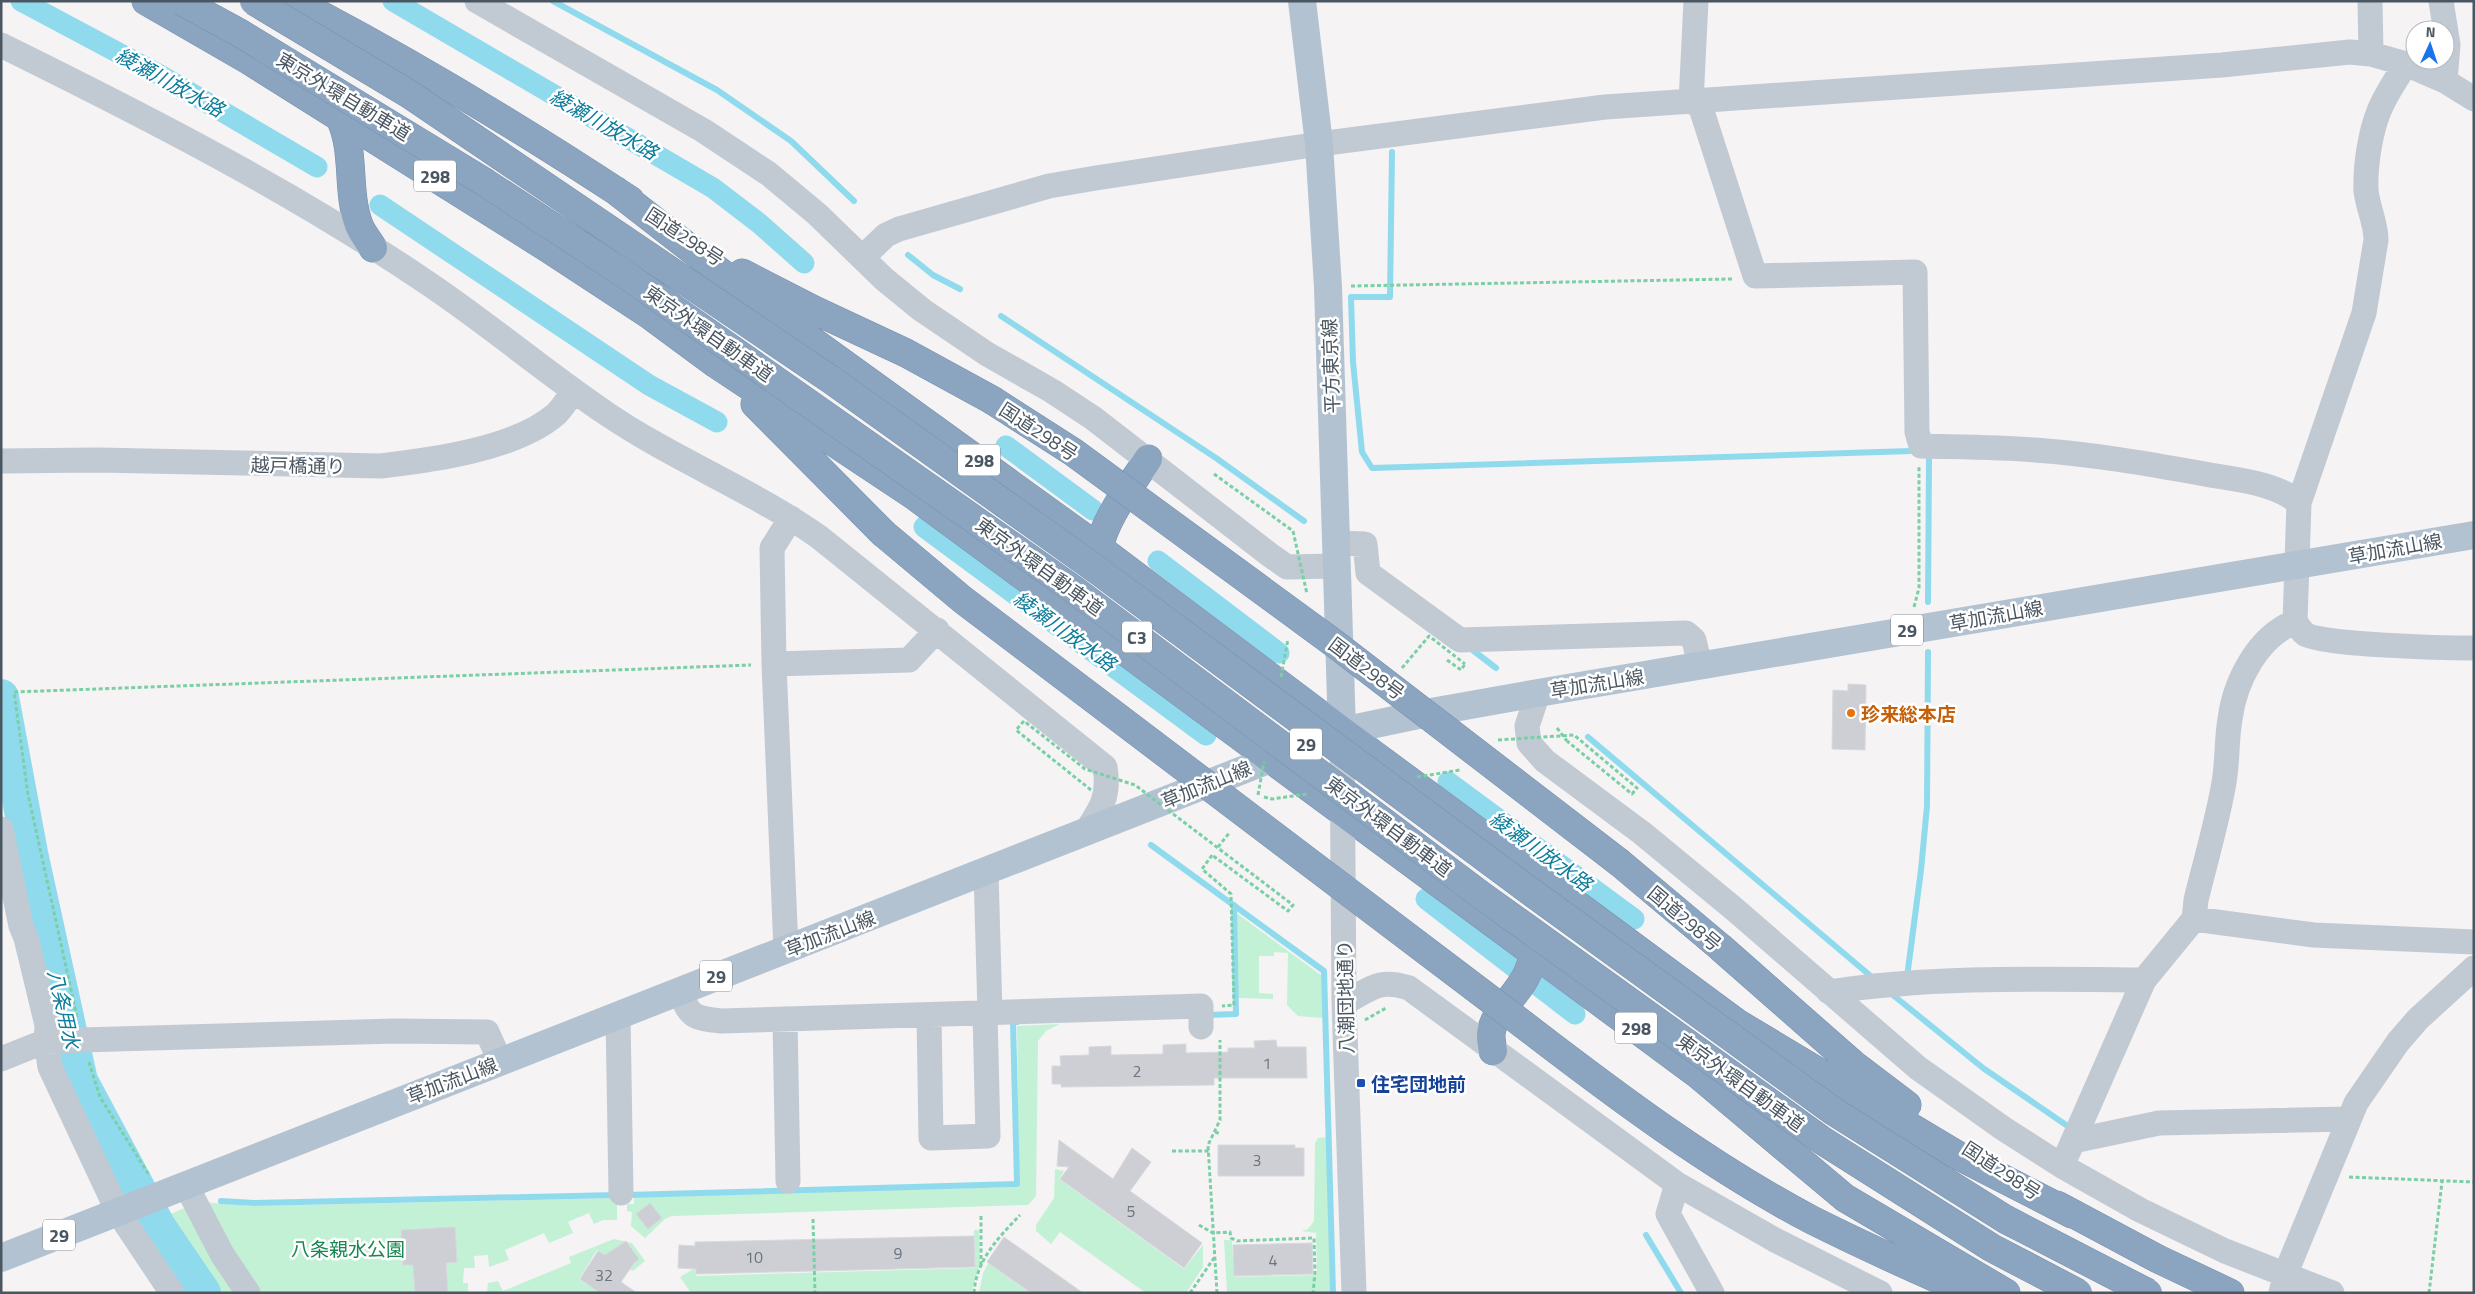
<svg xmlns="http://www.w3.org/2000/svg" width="2475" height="1294" viewBox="0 0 2475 1294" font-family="'Titillium Web','Noto Sans JP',sans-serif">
	<rect width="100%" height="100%" fill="#f5f3f3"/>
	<!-- green -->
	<path fill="#c3f1d5" d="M1235 912 1322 976 1324 1018 1298 1016 1287 1005 1288 953 1274 952V956H1259V993L1273 994V999L1238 998Z
		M1060 1024 1046 1031 1038 1041 1036 1196 1028 1205 672 1216 665 1219 645 1238 631 1226 632 1212 627 1211V1204H634V1196L1019 1187 1017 1026Z
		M1327 1137 1332 1293 1227 1292 1224 1240H1232L1234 1277 1317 1275 1316 1233 1302 1231 1308 1229 1314 1221 1315 1143 1318 1138Z
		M1055 1169 1064 1171 1059 1179 1184 1269 1203 1245V1267L1186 1293H1146L1060 1232 1051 1244 1036 1231V1225L1054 1198Z
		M617 1198V1220H603L594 1224 589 1213 568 1222 573 1233 549 1243 544 1233 505 1250 509 1260 489 1267 488 1255 474 1256 475 1268H464L463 1283H468V1293H211L157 1220 198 1202 253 1206Z
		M974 1230H979L980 1264 971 1293H691L680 1277 695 1268 696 1276 975 1268Z
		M614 1239 632 1243 645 1261 633 1271 597 1250 579 1279 600 1293H487L488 1283 498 1281 503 1291 571 1263 569 1257Z
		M996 1249 1000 1253 992 1266 1030 1293H979L983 1273Z"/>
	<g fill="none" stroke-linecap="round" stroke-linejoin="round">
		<!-- stream -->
		<path stroke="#90daee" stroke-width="6" d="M553 1 717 90 791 141 854 201
			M1392 152 1390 297H1351L1353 362 1362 452 1372 468 1911 451
			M908 255 933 275 960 289
			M1001 316 1216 458 1304 521
			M1928 602 1929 460
			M1470 648 1496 668
			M1588 737 1873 978
			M1151 845 1324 971 1333 1293
			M1907 977 1921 870 1927 806 1928 652
			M1888 991 1983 1068 2069 1127
			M1207 1015 1236 1014 1234 905
			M627 1195 1017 1184 1013 1022H1017
			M221 1201 254 1203 617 1195
			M1646 1235 1681 1293"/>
		<!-- canal -->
		<path stroke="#90daee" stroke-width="21" d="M21 1 160 75 317 167
			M393 1 713 188 760 224 804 263
			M380 205 649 385 717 422
			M1006 446 1093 510
			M924 527 1206 735
			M1158 561 1279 653
			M1448 782 1634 919
			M1426 899 1575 1014"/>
		<!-- river -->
		<path stroke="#90daee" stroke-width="36" d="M1 697 30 853 80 1081 158 1227 203 1293"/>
	</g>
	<!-- building -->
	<path fill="#cdcfd5" stroke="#d7d9de" d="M1848 684 1866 685 1865 750 1832 749 1833 690 1848 691Z
		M1276 1040 1277 1047H1306L1307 1078H1214V1085L1061 1087V1084H1052V1066H1061L1060 1056 1089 1055V1047L1111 1046V1055L1163 1054V1045L1186 1044V1053L1228 1052V1048H1255L1254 1041Z
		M1059 1140 1113 1179 1132 1148 1151 1162 1130 1191 1202 1243 1184 1268 1060 1179 1069 1167 1057 1166Z
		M1218 1145H1295V1148H1304V1176H1218Z
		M650 1203 662 1218 648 1229 636 1214Z
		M455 1227 457 1262 446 1263 448 1293H415L413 1265H403L401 1230Z
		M974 1236 975 1267 696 1274V1269L678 1268 679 1245 695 1246V1242Z
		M1004 1237 1028 1254 1083 1293H1031L987 1262Z
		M626 1241 639 1259 634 1263 621 1282 637 1293H600L580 1279 598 1251 605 1255Z
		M1312 1243 1313 1274 1234 1276 1233 1245Z"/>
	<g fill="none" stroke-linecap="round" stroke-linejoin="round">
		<defs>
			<path id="highway" d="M146 1 250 61 549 249 651 316 716 364 916 497 1696 1073 1845 1198 2006 1293
				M294 1C410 61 522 129 630 200
				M340 118C356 152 346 190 359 225 362 233 369 241 373 248
				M615 190 764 306 1099 548 1342 731 1737 1023 1959 1156 2072 1214
				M742 273 814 310 906 353 992 400
				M755 404 883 533
				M1099 548C1106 516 1130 487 1148 459
				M1620 863 1720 947 1853 1064 1907 1105
				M1524 1025C1615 1095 1711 1167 1812 1220 1864 1246 1917 1270 1970 1293
				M1493 1051C1492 1046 1491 1040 1491 1035 1492 1008 1531 989 1533 952
				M2057 1205 2158 1259 2230 1293"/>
		</defs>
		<!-- highway casing -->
		<use href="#highway" stroke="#7690ad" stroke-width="29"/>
		<!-- path -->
		<path stroke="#7ad0a6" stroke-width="3" stroke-dasharray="4 2.5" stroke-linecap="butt" d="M1351 286 1732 279
			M1914 607 1919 588V466
			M1447 660 1461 670 1465 664
			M1557 728 1567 741
			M1218 847 1230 832
			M1212 855 1202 869 1231 894 1234 1005 1222 1006
			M77 1017 28 794 14 692 751 665
			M1365 1020 1386 1008
			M89 1062 100 1097 149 1175
			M1215 1132 1221 1134
			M1172 1151H1209
			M2349 1177 2474 1182
			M981 1216V1265
			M813 1219 815 1293
			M1199 1225 1213 1233 1230 1232 1231 1238 1237 1241 1314 1238 1315 1273 1313 1293
			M974 1293C976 1260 999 1237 1020 1215
			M1190 1293 1214 1258
			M1217 1293 1208 1145 1220 1120V1040
			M2429 1293 2442 1182"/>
		<!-- minor -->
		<path stroke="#c1cad2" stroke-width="25" d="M477 1 704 131 769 174 817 214 884 279 922 310 987 354 1052 391 1093 418 1270 555 1287 567 1336 566
			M2370 1 2371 54
			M2441 1 2448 45 2445 81
			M1 45C147 117 294 192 429 284 490 325 546 373 607 414 675 460 752 490 819 537L1105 767C1110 796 1101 809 1085 833
			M2406 64C2396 79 2386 94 2379 111 2370 133 2365 167 2366 191 2368 208 2376 223 2376 240L2364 313 2299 503 2295 622C2298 625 2301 631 2305 634 2320 645 2448 648 2474 648
			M1691 102 1696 1
			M1699 102 1755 276 1915 272 1917 432 1921 446C1959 447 1997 447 2035 450 2092 454 2149 464 2205 474 2236 480 2275 482 2299 503
			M863 257 886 235 899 229 1049 186 1096 178 1319 144 1605 107 2222 65 2350 52 2371 54 2406 64 2445 81 2474 99
			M1 461 98 460 381 466C432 460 515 449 555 415 562 409 568 398 574 391
			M1336 543 1365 544 1368 573 1460 640 1686 633 1694 640 1700 666
			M774 664 909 660 937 630
			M1538 693 1527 726 1529 743 1545 761 1642 833 1733 908 1918 1068 2004 1129 2062 1166 2140 1210 2225 1251 2332 1293
			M1342 735 1344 1003 1354 1293
			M1 829 21 926 26 938 47 1025 46 1041 50 1067 118 1212 172 1293
			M986 872 990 1013
			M2194 919 2314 935 2474 942
			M786 950 774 664 772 548 791 518
			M680 990C689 1017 693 1018 721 1021L1201 1006V1027
			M1829 992C1930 976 2041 979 2144 980
			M1344 1003C1371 989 1378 978 1409 988L1677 1184 1775 1240 1880 1293
			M618 1015 621 1193
			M929 1015 931 1138 988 1136 985 1013
			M785 1019 788 1181
			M1 1059 46 1041 395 1031 487 1032 500 1061
			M2073 1141 2159 1123 2349 1119
			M2062 1166 2144 980 2194 919 2196 900C2205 863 2216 826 2223 788 2228 765 2226 742 2230 719 2235 681 2258 636 2295 622
			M1677 1184 1668 1214 1712 1293
			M186 1185 222 1254 248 1293
			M2281 1293 2285 1275 2356 1103 2398 1042 2418 1019 2474 968"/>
		<!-- major -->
		<path stroke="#b3c2d1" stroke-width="28" d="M1302 1 1319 144 1328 287 1342 731
			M1 1258 1342 731 1437 711 1538 693 2474 535"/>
		<!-- highway -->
		<use href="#highway" stroke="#8ba5c1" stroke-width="28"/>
		<defs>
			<path id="highway-bridge" d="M181 1 238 32 486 183 623 273 1073 589 1481 895 1823 1141 1992 1248 2078 1293
				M254 1 409 94 830 379 1100 572 1534 894 1833 1111 2005 1219 2148 1293
				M992 400 1073 452 1335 644 1620 863
				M883 533 963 600 1524 1025"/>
		</defs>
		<!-- highway-bridge casing -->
		<use href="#highway-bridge" stroke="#7690ad" stroke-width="29" stroke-linecap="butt"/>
		<!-- path-bridge -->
		<path stroke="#7ad0a6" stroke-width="3" stroke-dasharray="4 2.5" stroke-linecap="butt" d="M1214 474 1293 531 1307 594
			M1402 668 1429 636 1465 664
			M1281 677 1288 639
			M1498 740 1574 735 1637 788 1632 794 1567 741
			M1417 777 1460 770
			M1091 790 1016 730 1024 721 1085 769 1135 785 1293 905 1288 911 1212 855
			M1258 795 1264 762
			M1264 797 1272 799 1307 794"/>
		<!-- highway-bridge -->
		<use href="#highway-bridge" stroke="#8ba5c1" stroke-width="28"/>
	</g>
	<!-- markers -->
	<circle fill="#e8710a" stroke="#fff" stroke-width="2" cx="1851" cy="713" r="5"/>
	<rect fill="#1a4fb4" stroke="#fff" stroke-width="2" x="1356" y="1078" width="10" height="10" rx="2.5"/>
	<g text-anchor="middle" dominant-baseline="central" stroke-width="5" stroke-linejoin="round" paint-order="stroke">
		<!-- number labels -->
		<g font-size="16" fill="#6b747e">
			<text x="1267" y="1063">1</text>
			<text x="1137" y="1071">2</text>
			<text x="1257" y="1160">3</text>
			<text x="1131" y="1211">5</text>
			<text x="898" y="1253">9</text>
			<text x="754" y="1257">10</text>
			<text x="1273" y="1260">4</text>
			<text x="604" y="1275">32</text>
		</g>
		<!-- shield labels -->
		<g fill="#fff" stroke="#808990" stroke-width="1">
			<rect x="414" y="160.5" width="42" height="31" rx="4"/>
			<rect x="958" y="444.5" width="42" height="31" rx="4"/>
			<rect x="1891" y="614.5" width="32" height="31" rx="4"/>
			<rect x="1122" y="621.5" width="30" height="31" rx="4"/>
			<rect x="1290" y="728.5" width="32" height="31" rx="4"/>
			<rect x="700" y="960.5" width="32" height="31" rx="4"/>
			<rect x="1615" y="1012.5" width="42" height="31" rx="4"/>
			<rect x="43" y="1219.5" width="32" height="31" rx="4"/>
		</g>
		<g font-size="18" font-weight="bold" fill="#4a5661">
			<text x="435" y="176">298</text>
			<text x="979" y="460">298</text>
			<text x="1907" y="630">29</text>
			<text x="1137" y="637">C3</text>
			<text x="1306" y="744">29</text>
			<text x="716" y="976">29</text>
			<text x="1636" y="1028">298</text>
			<text x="59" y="1235">29</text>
		</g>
		<!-- street labels -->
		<g font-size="19" fill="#4a5661" stroke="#fff">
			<text transform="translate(344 96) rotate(31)">東京外環自動車道</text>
			<text transform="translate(685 236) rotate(33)">国道298号</text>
			<text transform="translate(709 333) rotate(35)">東京外環自動車道</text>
			<text transform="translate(1330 366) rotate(-92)">平方東京線</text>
			<text transform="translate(1039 431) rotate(33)">国道298号</text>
			<text transform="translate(298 465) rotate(1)">越戸橋通り</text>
			<text transform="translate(2395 548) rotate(-10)">草加流山線</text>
			<text transform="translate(1040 566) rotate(36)">東京外環自動車道</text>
			<text transform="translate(1996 615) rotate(-10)">草加流山線</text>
			<text transform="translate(1367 668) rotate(37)">国道298号</text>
			<text transform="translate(1597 683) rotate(-9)">草加流山線</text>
			<text transform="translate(1206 784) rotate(-22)">草加流山線</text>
			<text transform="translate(1389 826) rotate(37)">東京外環自動車道</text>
			<text transform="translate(1685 918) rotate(40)">国道298号</text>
			<text transform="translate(830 933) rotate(-21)">草加流山線</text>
			<text transform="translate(1345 997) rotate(-91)">八潮団地通り</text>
			<text transform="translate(452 1080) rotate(-21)">草加流山線</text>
			<text transform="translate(1741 1082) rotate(36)">東京外環自動車道</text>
			<text transform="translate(2002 1170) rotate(33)">国道298号</text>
		</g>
		<!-- food labels -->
		<g font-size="19" font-weight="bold" fill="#c56008" stroke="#fff" text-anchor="start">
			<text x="1861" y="713">珍来総本店</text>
		</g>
		<!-- transit labels -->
		<g font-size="19" font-weight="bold" fill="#164399" stroke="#fff" text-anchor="start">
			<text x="1371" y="1083">住宅団地前</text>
		</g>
		<!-- park labels -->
		<g font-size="19" fill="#17864f" stroke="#fff">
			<text x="348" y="1248">八条親水公園</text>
		</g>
		<!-- water labels -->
		<g font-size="20" font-style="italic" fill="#0c7c9b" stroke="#fff">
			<text transform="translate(170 82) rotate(29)">綾瀬川放水路</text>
			<text transform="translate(604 124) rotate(30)">綾瀬川放水路</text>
			<text transform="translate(1065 631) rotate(36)">綾瀬川放水路</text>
			<text transform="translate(1541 851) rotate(36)">綾瀬川放水路</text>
			<text transform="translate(64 1009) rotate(77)">八条用水</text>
		</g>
	</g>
	<!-- border -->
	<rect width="2475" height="1294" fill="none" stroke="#4a5661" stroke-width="5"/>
	<!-- north arrow -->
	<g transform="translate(2430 45) rotate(3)"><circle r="24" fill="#ffffff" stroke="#b7bbc0"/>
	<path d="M0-4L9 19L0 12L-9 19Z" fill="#1a73e8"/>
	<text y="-8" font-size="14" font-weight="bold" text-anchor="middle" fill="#4a5661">N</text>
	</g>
</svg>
